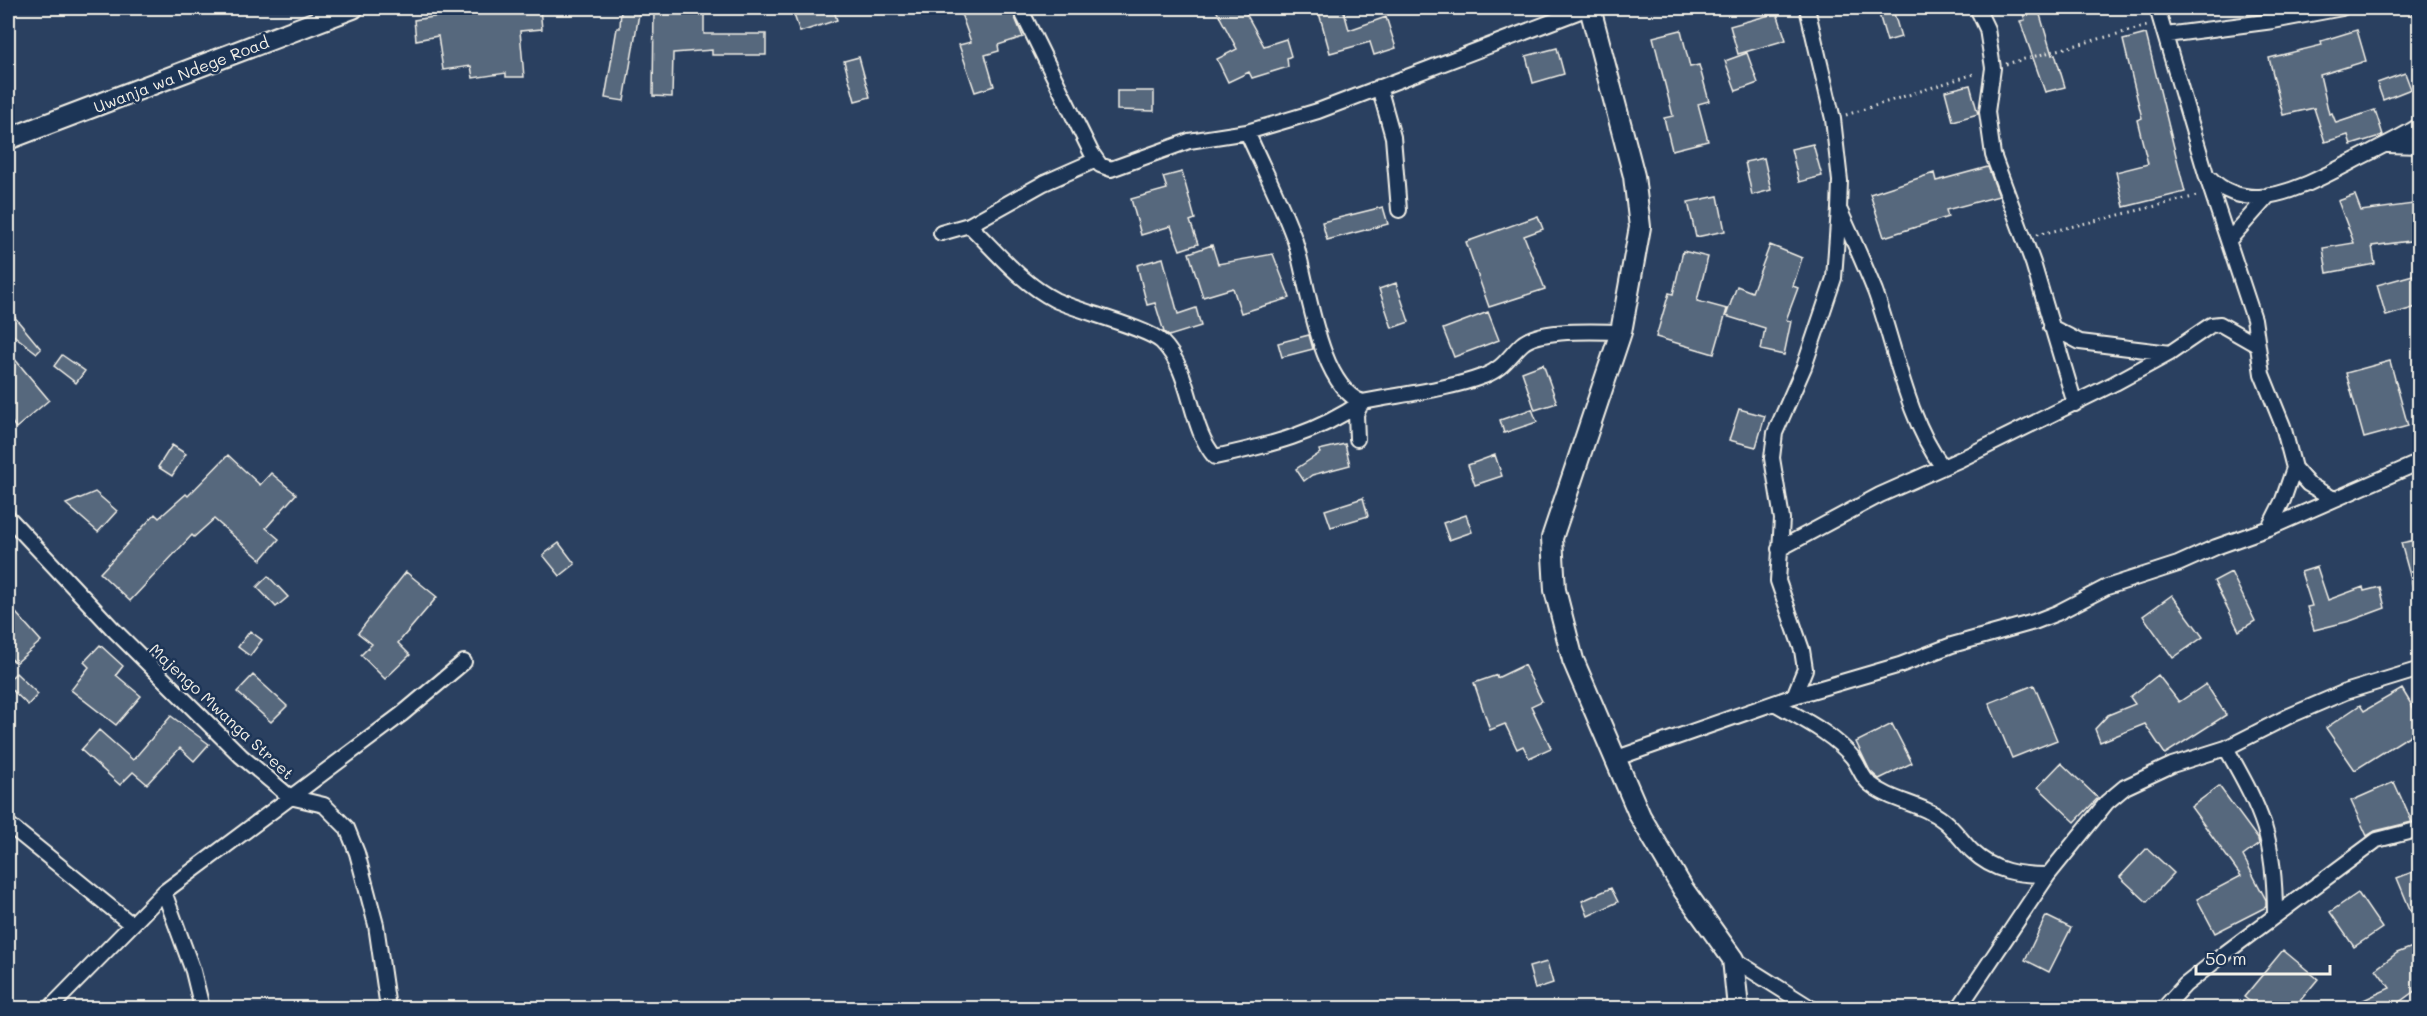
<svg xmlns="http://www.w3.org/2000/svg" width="2427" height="1016" viewBox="0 0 2427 1016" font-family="Mali,sans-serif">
	<rect width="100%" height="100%" fill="#2a4060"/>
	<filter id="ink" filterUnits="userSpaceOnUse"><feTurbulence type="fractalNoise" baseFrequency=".0167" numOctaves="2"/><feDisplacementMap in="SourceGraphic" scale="12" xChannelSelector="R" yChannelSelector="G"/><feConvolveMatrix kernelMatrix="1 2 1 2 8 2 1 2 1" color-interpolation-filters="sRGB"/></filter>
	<g filter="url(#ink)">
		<!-- building -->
		<path fill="#56677d" stroke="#f4f1e8" stroke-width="1.5" d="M479 8H540L542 29 520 31 524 77H506V73L473 78 471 66 443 70 438 36 416 40 414 20 480 10Z
			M621 8H640L624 101 605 98 617 28H620Z
			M654 8H704V34H766V55H712V50L673 53 672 97 653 96Z
			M806 8H833L837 20 800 32 793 12Z
			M959 8H1011L1023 37 998 45 999 51 985 55 994 86 975 92 959 45 971 42Z
			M1215 8H1243L1264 46 1286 39 1291 56 1287 58 1288 67 1252 78 1249 72 1228 82 1217 59 1237 49Z
			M1343 8 1349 30 1386 17 1396 48 1374 55 1370 42 1330 53 1319 13Z
			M2021 8H2038L2052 55 2055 54 2065 87 2045 92 2020 21 2025 20Z
			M1893 10 1901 37 1887 41 1879 14Z
			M1777 13 1786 40 1738 54 1730 26Z
			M1681 30 1690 67 1699 65 1709 101 1698 104 1708 141 1672 150 1664 118 1673 116 1653 37Z
			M2357 30 2366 61 2320 75 2329 114 2332 113 2336 123 2375 110 2383 135 2351 145 2348 135 2325 142 2314 108 2283 115 2269 58 2322 45 2321 41Z
			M2146 34 2185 192 2124 207 2116 172 2148 164 2137 120 2142 118 2123 40Z
			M1557 48 1564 74 1533 83 1526 56Z
			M1747 53 1758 83 1736 91 1725 61Z
			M859 57 870 97 855 101 844 61Z
			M2405 73 2411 89 2383 100 2377 83Z
			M1970 85 1978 114 1953 121 1945 91Z
			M1117 91H1154V111L1117 110Z
			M1813 144 1822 176 1799 182 1791 149Z
			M1764 158 1771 190 1752 195 1745 162Z
			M1988 167 1999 196 1946 210 1948 217 1884 237 1870 194 1934 173 1936 181Z
			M1182 172 1195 219 1190 221 1198 244 1180 250 1171 226 1141 235 1131 199 1167 189 1163 177Z
			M2355 195 2361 211 2413 204 2417 240 2372 246 2375 264 2327 273 2323 248 2354 243 2338 201Z
			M1718 196 1725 231 1696 237 1688 202Z
			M1383 207 1388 224 1327 240 1322 222Z
			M1538 216 1543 229 1524 236 1545 289 1489 307 1466 242Z
			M1212 245 1218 264 1273 254 1290 298 1241 313 1233 288 1203 297 1189 253Z
			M1770 245 1802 258 1793 286 1798 288 1786 320 1791 321 1784 355 1761 350 1765 328 1726 316 1737 286 1752 292Z
			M1683 251 1708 257 1697 301 1727 309 1714 354 1656 337 1669 293 1673 294Z
			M1163 258 1178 314 1196 308 1201 326 1169 336 1164 332 1155 303 1147 305 1137 265Z
			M2420 273V306L2386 316 2377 285Z
			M1396 283 1409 322 1392 328 1379 289Z
			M8 309 41 349 37 353 8 331Z
			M1488 312 1499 340 1454 357 1443 329Z
			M1309 335 1313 349 1282 357 1278 343Z
			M8 351 49 400 16 428 8 417Z
			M62 355 85 371 76 383 54 366Z
			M2390 361 2408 426 2364 438 2346 373Z
			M1543 364 1557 403 1535 410 1522 372Z
			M1532 409 1537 422 1504 433 1500 420Z
			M1739 409 1765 416 1756 447 1729 440Z
			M1345 444 1350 465 1312 475 1304 481 1296 469 1320 453 1319 450Z
			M172 445 186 454 172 476 158 467Z
			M228 455 260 485 271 473 296 494 266 528 279 539 261 560 214 519 194 537 192 535 130 601 100 573 155 514 159 518 186 494 188 496Z
			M1495 455 1502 476 1475 485 1468 465Z
			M95 492 117 511 98 532 66 504Z
			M1363 498 1368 516 1331 527 1325 510Z
			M1466 515 1472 532 1449 540 1443 523Z
			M2420 539V594H2415L2401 543Z
			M559 543 575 564 560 576 543 555Z
			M2317 567 2328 600 2363 587 2364 591 2380 587 2385 608 2350 621 2314 630 2307 607 2312 606 2301 572Z
			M406 572 437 597 398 643 410 655 385 679 361 655 372 644 358 633Z
			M2231 572 2255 621 2239 631 2214 581Z
			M268 576 288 597 276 607 257 587Z
			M2172 595 2203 637 2173 658 2143 616Z
			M8 604 41 641 16 663 8 656Z
			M250 631 262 640 250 656 238 647Z
			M100 645 123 666 116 675 141 696 116 725 71 690 89 667 84 662Z
			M1524 665 1542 701 1531 706 1551 748 1529 758 1523 746 1517 749 1505 724 1490 730 1474 683 1497 675V678Z
			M16 673 38 694 28 705 8 686V681Z
			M253 675 287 706 271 722 237 692Z
			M2158 675 2179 702 2206 684 2226 715 2165 754 2145 724 2100 742 2095 729 2108 715 2135 704 2130 697Z
			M2034 685 2057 740 2012 758 1989 703Z
			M2402 689 2420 719V729L2355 770 2326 728 2360 705 2364 711Z
			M171 716 209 744 194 761 180 748 147 784 133 772 120 785 81 750 99 730 133 760Z
			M1892 724 1912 763 1879 779 1870 771 1856 742Z
			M2061 763 2098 798 2075 822 2038 787Z
			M2394 782 2412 822 2375 831 2367 836 2351 801Z
			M2219 786 2258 839 2259 844 2243 856 2266 900V907L2215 933 2197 899 2241 876 2191 807Z
			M2147 848 2174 873 2147 902 2120 877Z
			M2420 869V931H2419L2397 878Z
			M1611 888 1618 902 1588 916 1582 901Z
			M2358 893 2382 928 2354 947 2330 912Z
			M2046 916 2071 928 2049 972 2025 960Z
			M2420 944V987L2391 1008H2346L2390 988 2376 969 2397 953Z
			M2283 950 2318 979 2294 1008H2258L2244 997Z
			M1547 962 1553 983 1535 989 1529 967Z"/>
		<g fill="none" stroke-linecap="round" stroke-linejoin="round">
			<defs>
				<path id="street" d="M1020 8 1091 152 1100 165 1111 169 1189 141 1247 132 1318 111 1588 8
					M1977 8 1987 29 1993 68 1987 112 1993 155 2033 263 2075 404
					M2157 8 2206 174 2254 319 2262 374 2283 426 2294 468 2308 484 2332 498
					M2418 8 2420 11
					M2166 35 2273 21 2342 8
					M1379 87 1393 137 1399 210
					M1247 132C1263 168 1282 204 1295 241 1308 282 1318 385 1362 402 1403 394 1446 390 1484 376 1504 368 1508 357 1522 344 1540 328 1597 332 1621 332
					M2388 145 2420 146
					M2210 178C2222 191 2241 198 2260 197 2299 193 2336 169 2371 152 2387 143 2405 136 2420 125
					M1840 211C1852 237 1864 264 1875 291 1895 346 1907 419 1942 466
					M969 225C997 252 1020 282 1055 300 1078 311 1148 328 1162 342 1193 373 1188 426 1215 457 1270 445 1316 434 1362 402
					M941 233 969 225 1044 183 1096 160
					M2229 240 2269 195
					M2051 327 2080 342 2170 353
					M1357 439 1356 414 1362 402
					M8 517 113 629 241 756 290 797 324 805 347 828 357 853 376 925 388 1008
					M2269 528 2283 500 2294 468
					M1779 549 1880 495 1961 459 2115 383 2170 353 2211 325 2220 324 2255 344
					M1794 696 1805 669 1802 650 1778 581 1782 519 1772 458 1775 433 1804 367 1834 278 1839 209 1840 181 1833 119 1807 8
					M1774 703C1800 718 1834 734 1853 758 1859 766 1862 778 1870 784 1892 802 1922 803 1944 821 1954 829 1962 841 1972 851 1994 872 2019 875 2048 875
					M2226 748C2263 813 2275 839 2275 915
					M1614 759 1794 696 1900 665 1952 645 2034 622 2057 613 2107 587 2178 564 2216 547 2269 528 2420 462
					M8 824 131 924
					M164 892 193 971 202 1008
					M1733 959 1811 1008
					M50 1008 164 892 402 714 464 662
					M1959 1008 2048 875 2107 802 2125 787 2172 765 2226 748 2289 716 2345 692 2420 669
					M2164 1008 2185 985 2224 954 2377 840 2420 829"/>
				<path id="secondary" d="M1590 8 1634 176 1640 227 1621 332 1552 538 1555 590 1573 660 1640 816 1683 889 1733 959 1738 1008
					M8 139 353 8"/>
			</defs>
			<!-- street casing -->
			<use href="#street" stroke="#f4f1e8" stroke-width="18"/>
			<!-- secondary casing -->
			<use href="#secondary" stroke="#f4f1e8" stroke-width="24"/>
			<!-- path -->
			<path stroke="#f4f1e8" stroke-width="3" stroke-dasharray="1.5 4.5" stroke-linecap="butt" d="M2006 64 2147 26
				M1846 115 1977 73
				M2037 235 2197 196"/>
			<!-- street -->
			<use href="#street" stroke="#1d3557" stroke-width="14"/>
			<!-- secondary -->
			<use href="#secondary" stroke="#1d3557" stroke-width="20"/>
		</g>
	</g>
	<g text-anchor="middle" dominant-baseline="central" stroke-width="5" stroke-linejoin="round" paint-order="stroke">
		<!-- street labels -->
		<g font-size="16" fill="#f4f1e8" stroke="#1d3557">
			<text transform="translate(181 74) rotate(-21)">Uwanja wa Ndege Road</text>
			<text transform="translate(222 711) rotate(43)">Majengo Mwanga Street</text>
		</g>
	</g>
	<!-- margin -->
	<rect width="2427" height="1016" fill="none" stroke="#1d3557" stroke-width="30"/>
	<rect x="15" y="15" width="2397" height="986" fill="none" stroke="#f4f1e8" stroke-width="2" filter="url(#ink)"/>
	<!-- scale -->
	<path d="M2196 965v9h134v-9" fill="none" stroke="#f4f1e8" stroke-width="3"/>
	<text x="2205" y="965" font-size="18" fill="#f4f1e8" stroke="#1d3557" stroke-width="4.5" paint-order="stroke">50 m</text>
</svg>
